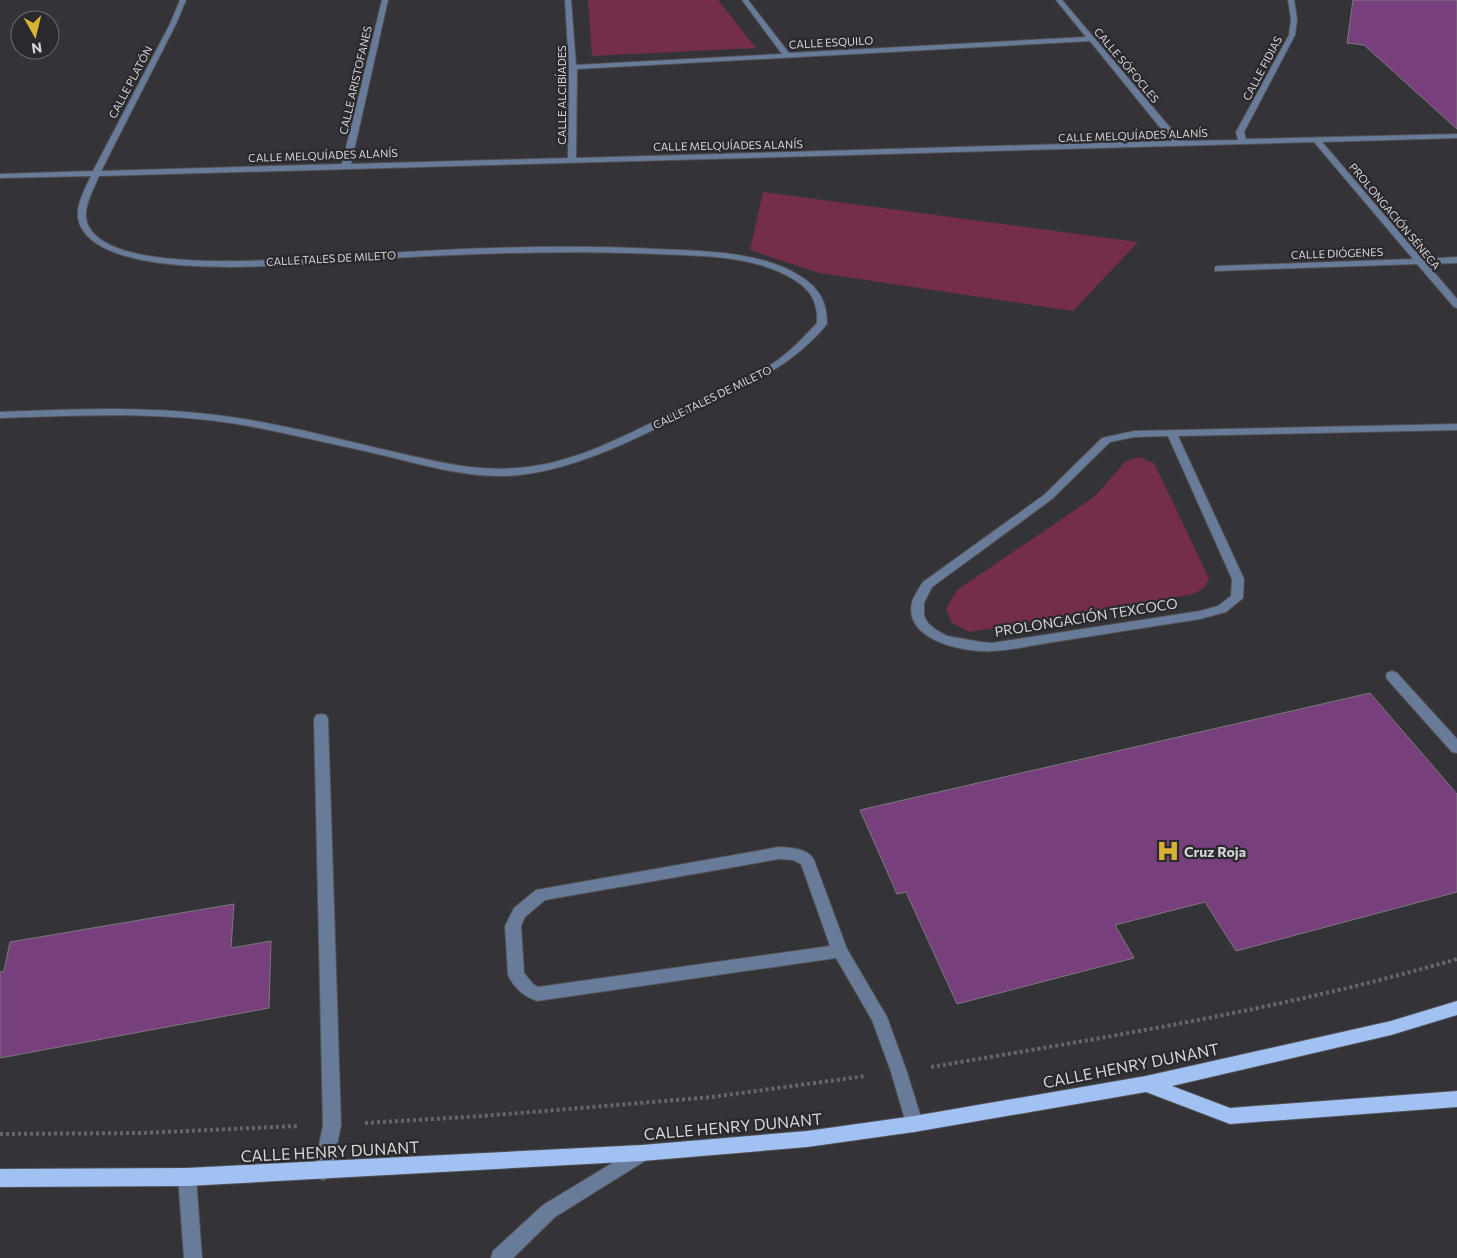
<svg xmlns="http://www.w3.org/2000/svg" width="1457" height="1258" viewBox="0 0 1457 1258" font-family="Commissioner,sans-serif">
	<rect width="100%" height="100%" fill="#343337"/>
	<!-- green -->
	<path fill="#742e4c" d="M588 0H718L756 48 592 56Z
		M763 192 1138 242 1073 311 819 273 750 250Z
		M1139 457 1154 463 1209 578 1205 587 1194 594 970 632 952 623 946 609 957 590 1094 497 1126 461Z"/>
	<!-- building -->
	<path fill="#783f7d" stroke="#7c797d" d="M1353 0H1457V129L1364 45 1347 43Z
		M1370 693 1457 794V892L1236 951 1205 902 1115 925 1134 958 957 1004 906 892 897 894 860 810Z
		M234 904 231 948 271 941 269 1008 0 1058V972L4 971 10 942Z"/>
	<g fill="none" stroke-linecap="round" stroke-linejoin="round">
		<defs>
			<path id="minor" d="M180 0H186L176 24 101 171 342 164 382 0H388L351 164 568 158 569 67 565 0H571L576 65 782 54 742 0H748L789 53 1086 37 1056 0H1062L1173 131 1179 141 1238 140 1236 132 1289 35 1291 19 1288 0H1294L1297 19 1295 35 1244 132 1246 139 1457 134V138L1322 142 1422 259 1457 257V263L1427 264 1457 299V308L1454 307 1417 264 1215 271V267L1218 266 1413 259 1314 142 99 176C93 191 80 211 89 227 118 280 316 256 371 254 466 248 561 244 657 249 700 251 762 251 800 276 819 288 827 301 827 324 792 367 748 384 700 407 642 435 585 467 520 475 473 480 427 466 382 455 338 445 294 435 249 426 167 411 83 415 0 418V412C72 409 144 406 216 415 272 422 327 436 381 449 426 459 471 472 517 468 575 464 628 434 679 409 710 394 744 383 772 364 789 353 803 338 817 323 818 302 811 290 793 279 754 255 701 256 657 254 569 250 481 253 393 258 331 261 113 289 81 227 72 211 84 191 91 176L0 178V174L93 171 170 24ZM1090 41 1171 141 576 158 577 69Z
				M1457 424V430L1178 436 1244 579 1243 598 1226 612 1200 619C1153 626 1107 634 1060 641 1038 644 1015 650 992 651 966 653 903 641 912 602 914 596 919 588 923 582L1044 495 1102 438 1134 431ZM1168 436 1232 579 1231 596 1218 606 1200 611 992 643 981 642 947 636 936 630 928 623 924 616V603L932 587 1052 499 1110 442 1134 437Z
				M1392 671 1397 673 1457 739V753L1452 752 1387 679 1386 676 1387 673Z
				M321 714 326 715 328 719 341 1125 332 1171 329 1177 323 1180 317 1177 314 1171 323 1125 314 719 316 715Z
				M779 847C791 848 808 848 814 860L847 949 887 1017 907 1072 923 1124 920 1130 914 1132 908 1130 891 1072 872 1020 836 958 537 1001C523 996 514 988 508 975L505 926 514 908 536 890ZM779 859 793 860 801 864 830 946 538 987 533 984 524 973 521 926 525 917 545 900Z
				M642 1145 648 1147 651 1153 648 1159 555 1217 513 1258H491L493 1251 543 1205Z
				M187 1168 193 1171 196 1177 202 1258H184L178 1177 181 1171Z"/>
			<path id="major" d="M1457 1001V1015L1391 1035 1172 1086 1230 1108 1457 1091V1107L1230 1124 1146 1092 914 1132 807 1147 642 1161 187 1186 0 1187V1169L187 1168 642 1145 807 1131 914 1116 1146 1076 1391 1021Z"/>
		</defs>
		<!-- minor casing -->
		<use href="#minor" stroke="#515054" stroke-width="2"/>
		<!-- major casing -->
		<use href="#major" stroke="#515054" stroke-width="2"/>
		<!-- path -->
		<path stroke="#676669" stroke-width="4" stroke-dasharray="3 3" stroke-linecap="butt" d="M931 1067C1107 1037 1285 1009 1457 959
			M365 1123 483 1116 712 1097 866 1076
			M0 1134 142 1133 298 1126"/>
		<!-- minor -->
		<use href="#minor" fill="#687b99" fill-rule="evenodd"/>
		<!-- major -->
		<use href="#major" fill="#a2c1f3" fill-rule="evenodd"/>
	</g>
	<!-- icons -->
	<defs>
		<symbol id="hospital-bare" viewBox="-9 -9 18 18"><path d="M-5-5h3v3.5h4V-5h3V5h-3V1.5h-4V5h-3Z" fill="#d8b434" stroke="#2a292d" stroke-width="2.5" paint-order="stroke"/></symbol>
	</defs>
	<g fill-rule="evenodd">
		<use href="#hospital-bare" x="1152" y="835" width="32" height="32"/>
	</g>
	<g text-anchor="middle" dominant-baseline="central" stroke-width="4.5" stroke-linejoin="round" paint-order="stroke">
		<!-- far-street labels -->
		<g font-size="11" fill="#d5d4d7" stroke="#2a292d">
			<text transform="translate(831 42) rotate(-3)">CALLE ESQUILO</text>
			<text transform="translate(1127 65) rotate(50)">CALLE SÓFOCLES</text>
			<text transform="translate(1262 68) rotate(-62)">CALLE FIDIAS</text>
			<text transform="translate(355 80) rotate(-77)">CALLE ARISTOFANES</text>
			<text transform="translate(130 82) rotate(-62)">CALLE PLATÓN</text>
			<text transform="translate(561 95) rotate(-90)">CALLE ALCIBÍADES</text>
			<text transform="translate(1133 135) rotate(-2)">CALLE MELQUÍADES ALANÍS</text>
			<text transform="translate(728 145) rotate(-1)">CALLE MELQUÍADES ALANÍS</text>
			<text transform="translate(323 155) rotate(-2)">CALLE MELQUÍADES ALANÍS</text>
			<text transform="translate(1395 216) rotate(50)">PROLONGACIÓN SÉNECA</text>
			<text transform="translate(1337 253) rotate(-2)">CALLE DIÓGENES</text>
			<text transform="translate(331 258) rotate(-3)">CALLE TALES DE MILETO</text>
			<text transform="translate(712 397) rotate(-26)">CALLE TALES DE MILETO</text>
		</g>
		<!-- street labels -->
		<g font-size="14" fill="#d5d4d7" stroke="#2a292d">
			<text transform="translate(1086 617) rotate(-9)">PROLONGACIÓN TEXCOCO</text>
		</g>
		<!-- poi labels -->
		<g font-size="14" font-weight="bold" fill="#d5d4d7" stroke="#2a292d" text-anchor="start">
			<text x="1184" y="851">Cruz Roja</text>
		</g>
		<!-- near-street labels -->
		<g font-size="16" fill="#d5d4d7" stroke="#2a292d">
			<text transform="translate(1131 1065) rotate(-11)">CALLE HENRY DUNANT</text>
			<text transform="translate(733 1126) rotate(-5)">CALLE HENRY DUNANT</text>
			<text transform="translate(330 1151) rotate(-3)">CALLE HENRY DUNANT</text>
		</g>
	</g>
	<!-- north arrow -->
	<g transform="translate(35 35) rotate(172)"><circle r="24" fill="#2a292d" stroke="#6e6d71"/>
	<path d="M0-4L9 19L0 12L-9 19Z" fill="#d8b434"/>
	<text y="-8" font-size="14" font-weight="bold" text-anchor="middle" fill="#d5d4d7">N</text>
	</g>
</svg>
